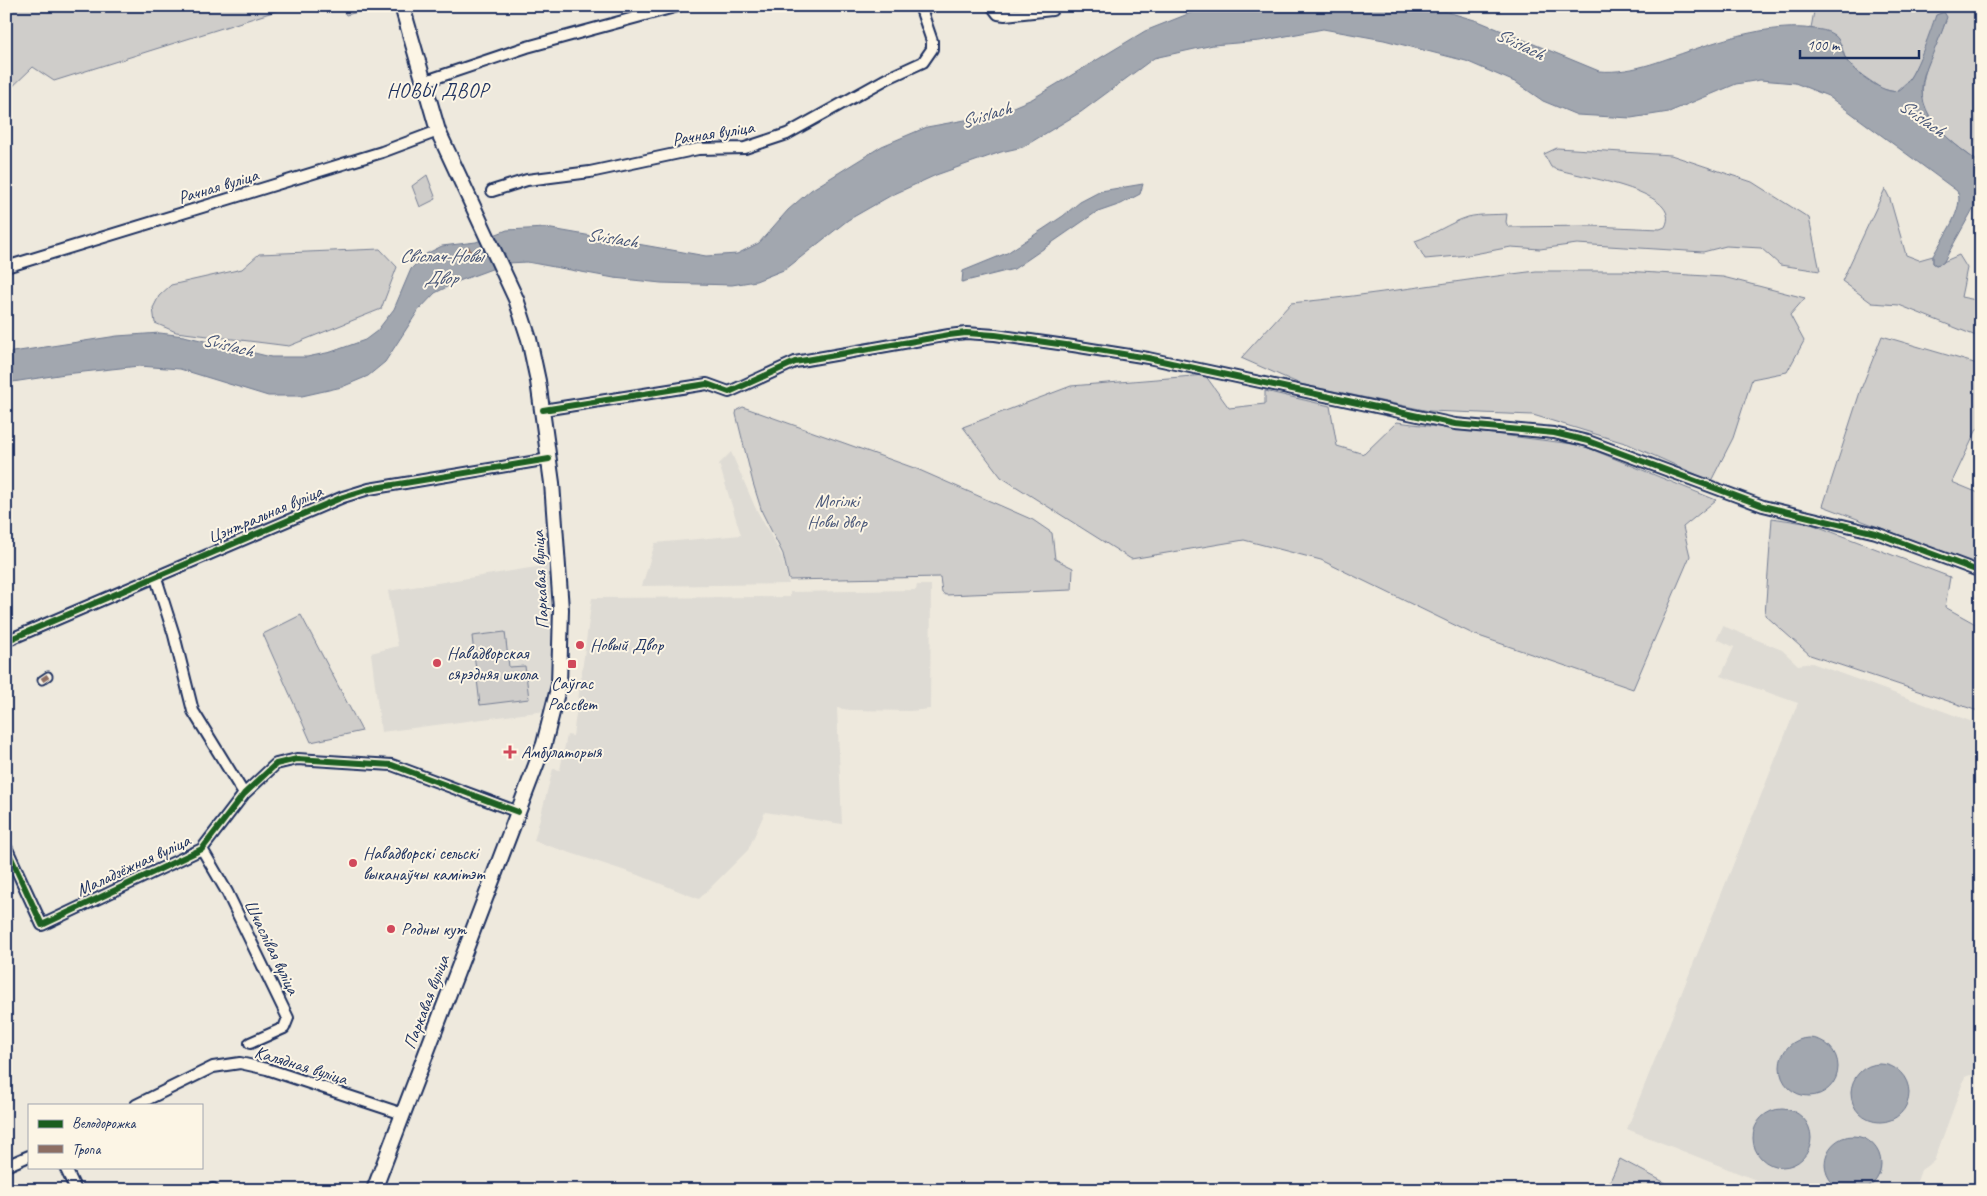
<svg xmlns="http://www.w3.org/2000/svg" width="1987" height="1196" viewBox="0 0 1987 1196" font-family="Caveat,sans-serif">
	<rect width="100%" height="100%" fill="#eee9dd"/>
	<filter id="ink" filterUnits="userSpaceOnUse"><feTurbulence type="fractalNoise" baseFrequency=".02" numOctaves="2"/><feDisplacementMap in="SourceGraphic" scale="10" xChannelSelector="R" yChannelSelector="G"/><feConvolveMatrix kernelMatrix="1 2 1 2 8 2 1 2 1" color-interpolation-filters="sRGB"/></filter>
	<g filter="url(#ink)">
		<!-- built -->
		<path fill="#dedbd4" d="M731 452 755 507 782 556 789 584 642 586 655 543 741 535 719 464Z
			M549 565 554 710 381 732 371 653 398 646 388 591Z
			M917 585H931L930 709 910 711 850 710 837 708 842 824 765 812 748 850 699 899 641 876 534 841 553 769 560 770 567 735 573 736 592 598 790 597V592L916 590Z
			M1723 626 1782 650 1798 665 1812 663 1981 725V1079L1970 1075 1965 1077 1934 1161 1921 1170 1914 1190H1781L1627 1129 1798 703 1721 676 1734 647 1717 639Z"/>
		<!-- green -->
		<path fill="#cfcdca" stroke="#757e94" d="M6 6H292L54 81 33 67 6 93Z
			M340 6H382L346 15Z
			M1815 6H1981V164C1956 145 1916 120 1923 83 1926 62 1938 41 1946 21L1908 81 1896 92 1882 89 1856 71 1846 60 1841 45 1811 28Z
			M1557 148 1671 155 1752 182 1809 218 1820 271 1780 265 1761 248 1726 246 1703 252 1577 244 1540 249 1511 247 1469 255 1425 259 1415 241C1433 235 1449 223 1468 217 1480 214 1494 215 1507 214L1506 222 1508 227 1592 226 1660 229 1665 227C1686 188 1567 176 1551 167L1544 154Z
			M427 175 436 199 420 207 412 186Z
			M1885 189 1890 199 1906 255 1919 260 1933 256V263L1936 265 1959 255 1967 268 1961 297 1981 301V338L1899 305 1872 303 1842 281Z
			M380 249 397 267 381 309 289 346 176 332 155 323 153 308 159 296 171 285 242 269 259 254Z
			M1536 271H1624L1723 277 1805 298 1790 315 1804 341 1787 372 1752 379 1733 438 1711 481 1628 444 1533 415 1429 411 1300 384 1241 358 1291 303C1373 295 1454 281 1536 271Z
			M1882 336 1981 365V427L1977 429 1952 482 1981 494V566L1823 506 1861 389Z
			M1205 375 1229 408 1265 404V391L1330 406 1337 446 1364 454 1397 422 1581 445 1716 500 1683 527 1690 556 1633 689 1473 634 1321 560 1244 540 1131 559 1001 477 963 427 1071 386Z
			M743 407 917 469 1033 520 1052 533 1055 559 1073 568 1072 590 946 595 942 593 940 577 789 580 783 554 762 512 753 483 736 414 737 410Z
			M1772 518 1811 524 1950 577 1945 607 1981 627V712L1810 655 1765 615Z
			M301 615 362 731 311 742 263 634Z
			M505 632 509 667 525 666 529 699 480 705 472 636Z
			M1620 1159 1679 1190H1606Z"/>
		<!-- water -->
		<path fill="#a2a7af" stroke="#6c778f" d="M1218 6H1427L1478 21 1599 71C1635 74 1666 58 1701 47 1732 36 1771 26 1804 28 1814 29 1826 29 1834 35 1843 41 1841 53 1847 61 1853 71 1885 95 1897 91 1913 86 1930 31 1936 15L1944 12 1947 17C1941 37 1931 56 1924 75 1912 116 1954 144 1981 164V205L1973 209 1943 263 1936 265 1933 263V256C1941 240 1966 207 1957 191L1828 96 1795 83 1760 80 1736 84 1669 112 1631 118 1577 115 1543 101 1517 83 1466 61 1384 40 1323 29 1260 41 1213 45 1154 58 1081 112 1023 147 1001 152 936 175 890 196 848 220 786 269 756 281 732 285 661 283 614 278 527 262 508 263 459 281 435 293 418 311 385 362 368 376 342 387 302 396H268L180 369 139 366 65 374 6 383V353L117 336 160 333 184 336 271 357H307L331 352 365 340 377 331 394 309 411 269 426 254 442 246 476 242 507 230 546 228 706 256 737 254 759 243 788 210 811 190 882 146 927 127 976 118 1006 110 1032 99 1145 31 1193 12Z
			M1143 184 1140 194 1121 204 1095 213 1014 269 962 282 963 271 1007 253 1063 216 1080 202 1101 191Z
			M1780 1067a29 29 0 1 1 58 0a29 29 0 1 1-58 0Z
			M1851 1093a29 29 0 1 1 58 0a29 29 0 1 1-58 0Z
			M1753 1138a29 29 0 1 1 58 0a29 29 0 1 1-58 0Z
			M1825 1164a28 28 0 1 1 56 0a28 28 0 1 1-56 0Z"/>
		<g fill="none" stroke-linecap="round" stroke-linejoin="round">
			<defs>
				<path id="pedestrian" d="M42 680 48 676"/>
				<path id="minor" d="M992 6 998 14 1005 15 1052 10
					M423 82 527 47 678 6
					M492 191 527 180 590 172 698 149 745 148 787 134 888 78 923 62 932 49V41L920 6
					M6 267 382 152 438 131
					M543 410 707 384 729 392 795 362 949 335 966 333 995 335 1073 346 1148 358 1455 424 1554 433 1588 441 1763 506 1876 533 1981 572
					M156 578 174 635 193 711 244 794
					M6 641 343 497 369 489 549 459
					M6 847 42 925 202 849 244 794 276 764 297 759 392 765 518 812
					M202 849 227 892 288 1018 284 1028 250 1043
					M136 1105 213 1067 240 1063 267 1069 403 1114
					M6 1166 29 1156
					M65 1167 76 1190
					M212 1190 213 1189"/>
				<path id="secondary" d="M374 1190 544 744 559 685 561 609 552 483 538 381 529 339 516 299 438 131 402 6"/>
			</defs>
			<!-- pedestrian casing -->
			<use href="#pedestrian" stroke="#1b2f5e" stroke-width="11"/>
			<!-- minor casing -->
			<use href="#minor" stroke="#1b2f5e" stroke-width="14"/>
			<!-- secondary casing -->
			<use href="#secondary" stroke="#1b2f5e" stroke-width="18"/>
			<!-- pedestrian -->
			<use href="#pedestrian" stroke="#fcf5e5" stroke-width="7"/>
			<!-- minor -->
			<use href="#minor" stroke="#fcf5e5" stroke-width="10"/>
			<!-- secondary -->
			<use href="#secondary" stroke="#fcf5e5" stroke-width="14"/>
			<!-- quiet -->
			<path stroke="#8d6e63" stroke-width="5" stroke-dasharray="10 5" stroke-linecap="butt" d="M467 247 472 261
				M42 680 48 676"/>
			<defs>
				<path id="cycleway" d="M543 410 707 384 729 392 795 362 949 335 966 333 995 335 1073 346 1148 358 1455 424 1554 433 1588 441 1763 506 1876 533 1981 572
					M6 641 343 497 369 489 549 459
					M6 847 42 925 202 849 244 794 276 764 297 759 392 765 518 812"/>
			</defs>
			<!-- cycleway casing -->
			<use href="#cycleway" stroke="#fcf5e5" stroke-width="9"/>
			<!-- cycleway -->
			<use href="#cycleway" stroke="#1b5e20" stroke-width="6"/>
		</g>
	</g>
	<!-- markers -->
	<g fill="#d1495b" stroke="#fcf5e5" stroke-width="2">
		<circle cx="580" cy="645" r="5"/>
		<circle cx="437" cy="663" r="5"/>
		<rect x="567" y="659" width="10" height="10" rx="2.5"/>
		<path d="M507.5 744.5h5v5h5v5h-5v5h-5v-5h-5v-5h5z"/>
		<circle cx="353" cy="863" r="5"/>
		<circle cx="391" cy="929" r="5"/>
	</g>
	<g text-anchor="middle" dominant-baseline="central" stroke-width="4" stroke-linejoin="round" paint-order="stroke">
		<!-- street labels -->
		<g font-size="18" fill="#1b2f5e" stroke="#fcf5e5">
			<text transform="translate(713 133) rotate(-9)">Рачная вуліца</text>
			<text transform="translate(218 186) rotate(-17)">Рачная вуліца</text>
			<text transform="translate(265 514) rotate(-23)">Цэнтральная вуліца</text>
			<text transform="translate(540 580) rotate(-93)">Паркавая вуліца</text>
			<text transform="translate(133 865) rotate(-25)">Маладзёжная вуліца</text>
			<text transform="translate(272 947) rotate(64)">Шчаслівая вуліца</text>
			<text transform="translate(426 1002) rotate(-69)">Паркавая вуліца</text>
			<text transform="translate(301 1065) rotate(17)">Калядная вуліца</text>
		</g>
		<!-- park labels -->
		<g font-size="18" fill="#485679" stroke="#fcf5e5">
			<text x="837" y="501">Могілкі<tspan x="837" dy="21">Новы двор</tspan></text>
		</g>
		<!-- poi labels -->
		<g font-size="18" fill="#1b2f5e" stroke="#fcf5e5" text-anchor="start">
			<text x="590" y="645">Новый Двор</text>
			<text x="447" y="653">Навадворская<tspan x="447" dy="21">сярэдняя школа</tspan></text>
			<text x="572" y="683" text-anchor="middle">Саўгас<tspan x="572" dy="21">Рассвет</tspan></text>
			<text x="521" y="752">Амбулаторыя</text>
			<text x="363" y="853">Навадворскі сельскі<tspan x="363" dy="21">выканаўчы камітэт</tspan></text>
			<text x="401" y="929">Родны кут</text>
		</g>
		<!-- water labels -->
		<g font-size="19" font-style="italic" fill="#445376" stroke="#fcf5e5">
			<text transform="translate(1520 44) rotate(26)">Svislach</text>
			<text transform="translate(986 115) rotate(-17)">Svislach</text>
			<text transform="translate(1922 118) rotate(35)">Svislach</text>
			<text transform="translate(612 238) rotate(9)">Svislach</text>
			<text x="441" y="256">Свіслач-Новы<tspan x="441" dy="22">Двор</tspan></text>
			<text transform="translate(228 345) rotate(14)">Svislach</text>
		</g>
		<!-- quarter labels -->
		<g font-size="20" letter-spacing="1" fill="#1b2f5e" stroke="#fcf5e5">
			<text x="438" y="90">НОВЫ ДВОР</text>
		</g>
	</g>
	<!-- margin -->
	<rect width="1987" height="1196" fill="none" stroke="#fcf5e5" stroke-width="25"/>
	<rect x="12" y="12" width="1962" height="1171" fill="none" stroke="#1b2f5e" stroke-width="2" filter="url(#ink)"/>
	<!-- legend -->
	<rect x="28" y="1104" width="175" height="65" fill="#fcf5e5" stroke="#a2a6af"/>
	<rect x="38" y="1120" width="25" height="8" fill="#1b5e20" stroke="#a2a6af"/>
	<text x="72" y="1128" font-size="15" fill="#1b2f5e">Велодорожка</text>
	<rect x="38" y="1145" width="25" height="8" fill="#8d6e63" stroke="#a2a6af"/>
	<text x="72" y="1154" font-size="15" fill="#1b2f5e">Тропа</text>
	<!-- scale -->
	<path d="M1800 50v8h119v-8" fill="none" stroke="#1b2f5e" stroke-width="2.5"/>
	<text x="1807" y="50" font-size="15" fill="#1b2f5e" stroke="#fcf5e5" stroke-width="4" paint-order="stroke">100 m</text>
</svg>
